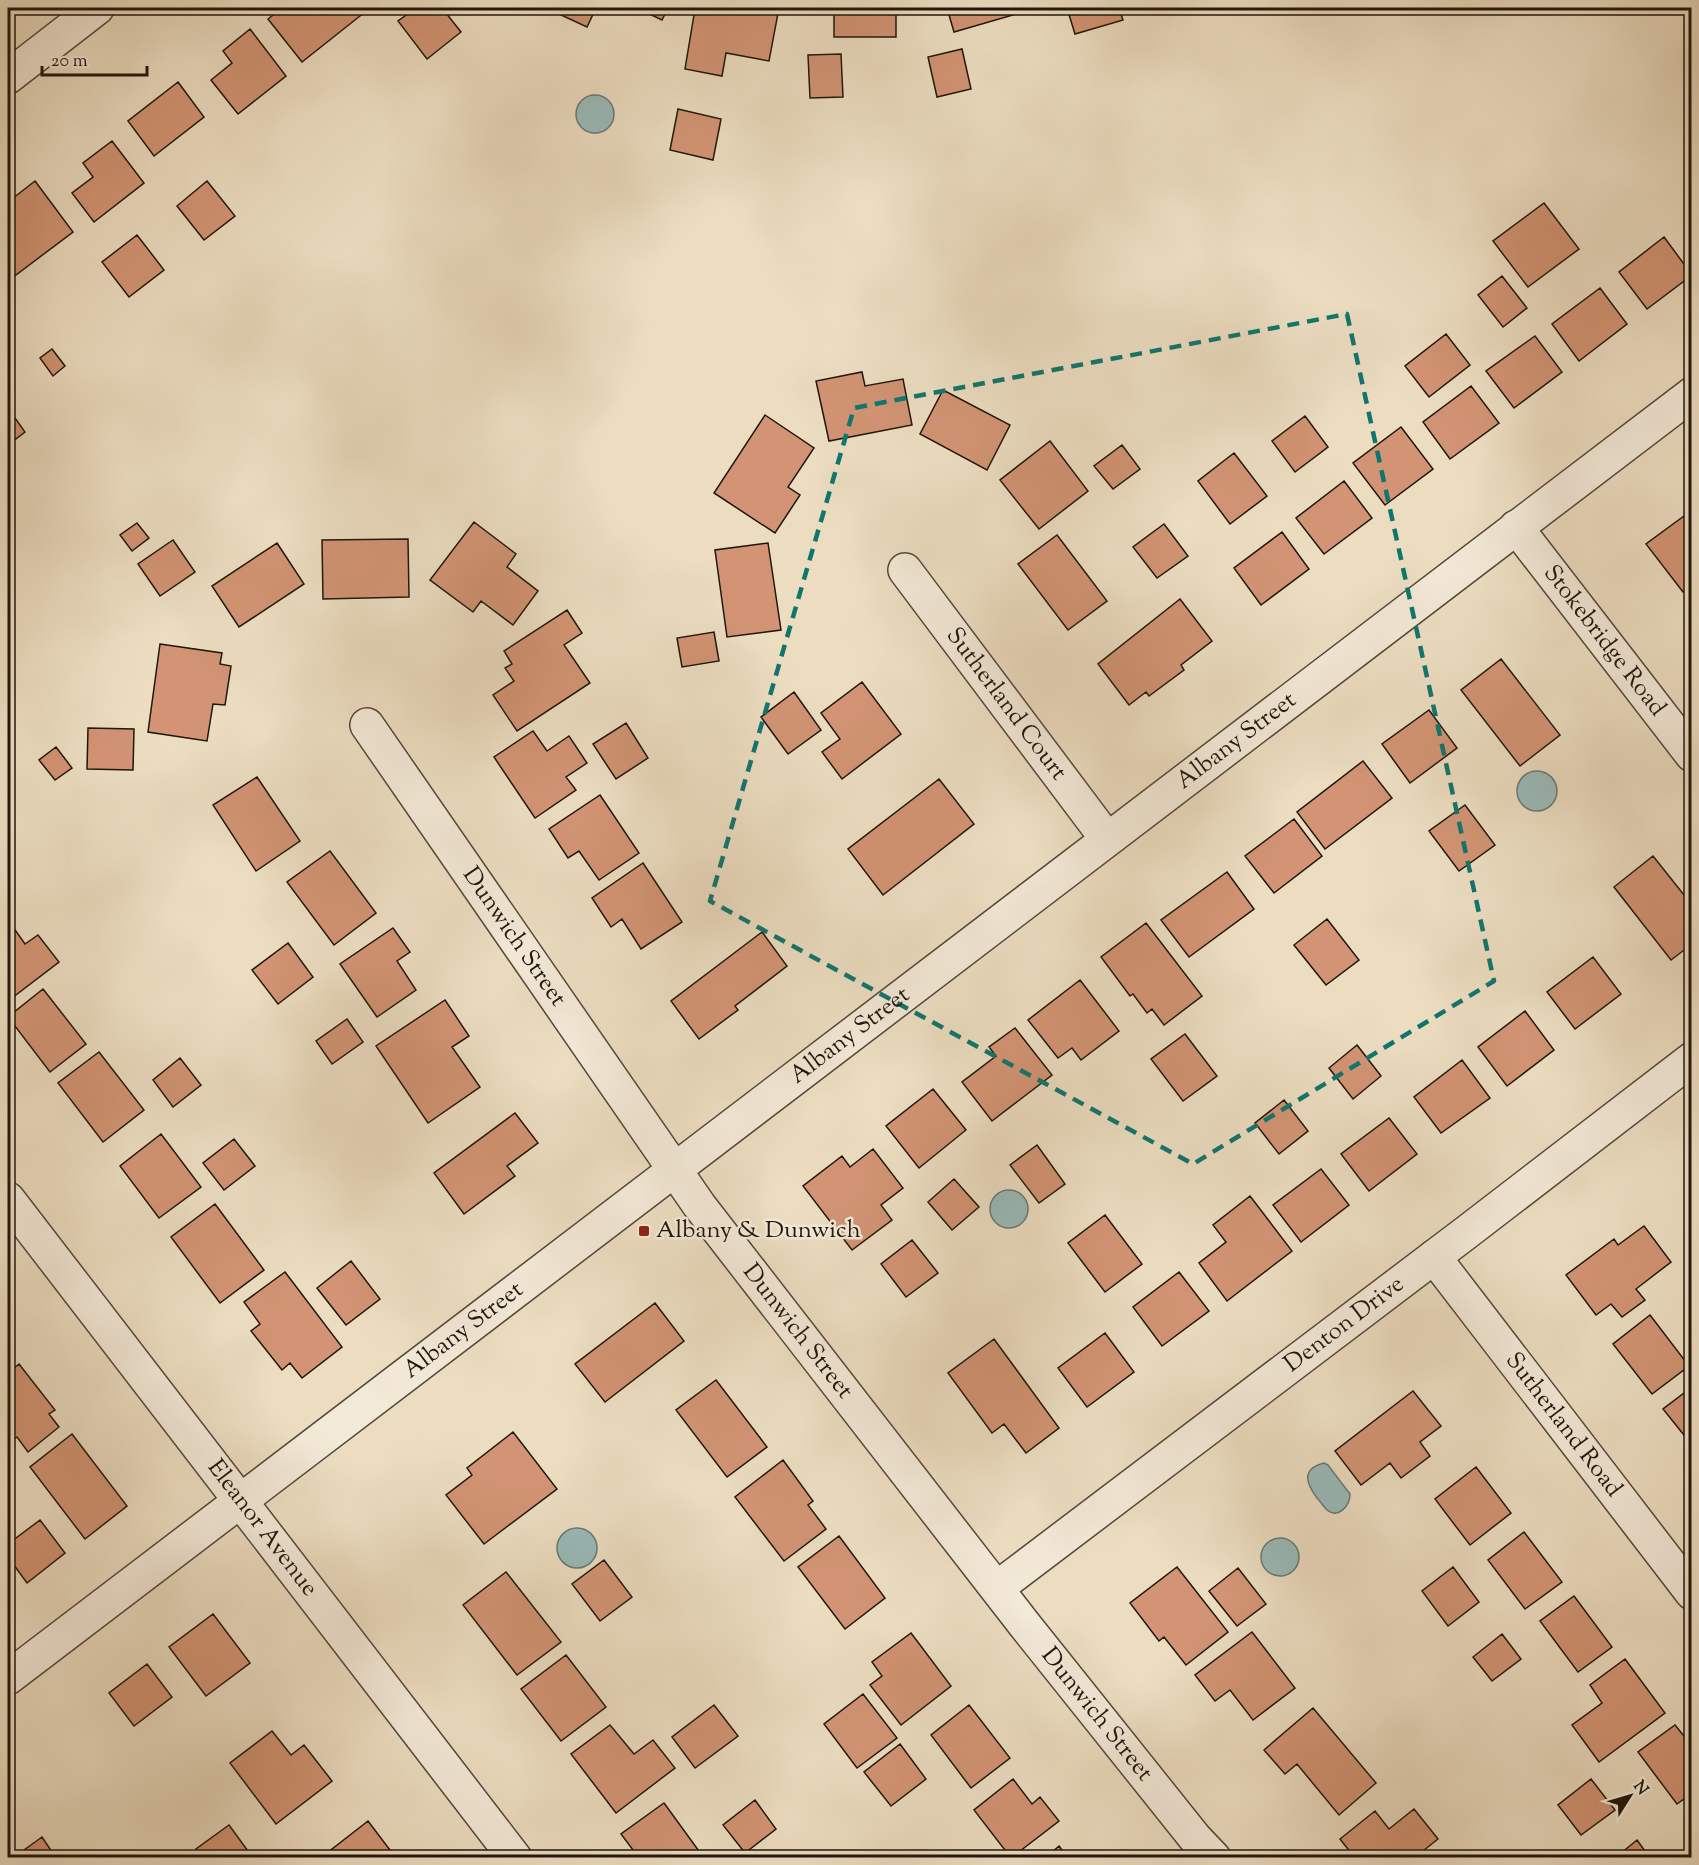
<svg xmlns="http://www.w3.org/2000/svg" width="1699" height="1865" viewBox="0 0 1699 1865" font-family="'Sorts Mill Goudy',serif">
	<rect width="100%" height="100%" fill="#ecddc1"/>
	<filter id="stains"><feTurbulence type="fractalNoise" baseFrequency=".00333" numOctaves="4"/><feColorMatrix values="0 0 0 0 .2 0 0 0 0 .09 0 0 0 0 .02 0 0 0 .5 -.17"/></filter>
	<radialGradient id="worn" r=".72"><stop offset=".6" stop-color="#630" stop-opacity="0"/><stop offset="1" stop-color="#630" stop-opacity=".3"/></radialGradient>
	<!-- water -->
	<path fill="#9abab9" stroke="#697874" stroke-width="1.5" d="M576 114a19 19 0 1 1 38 0a19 19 0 1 1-38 0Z
		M1517 791a20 20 0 1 1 40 0a20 20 0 1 1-40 0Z
		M990 1209a19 19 0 1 1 38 0a19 19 0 1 1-38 0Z
		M1324 1463 1328 1465 1350 1494C1350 1506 1338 1520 1326 1509 1323 1506 1320 1501 1317 1498 1306 1483 1301 1469 1324 1463Z
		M557 1548a20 20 0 1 1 40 0a20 20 0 1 1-40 0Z
		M1261 1557a19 19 0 1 1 38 0a19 19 0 1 1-38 0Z"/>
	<!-- building -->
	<path fill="#d29474" stroke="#1f160d" stroke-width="1.5" d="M282 8H361L365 12 302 62 268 19Z
		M416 8H442L461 32 427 59 398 21Z
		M546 8H596L587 27Z
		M637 8H668L662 20Z
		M717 8H779L769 61 726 53 722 76 685 69 695 9 716 13Z
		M834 8H896V37H834Z
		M947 8H1022L1023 12 954 32Z
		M1067 8H1119L1123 20 1075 34Z
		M250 29 286 76 238 114 211 80 232 63 223 51Z
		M962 49 971 89 937 97 928 57Z
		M841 54 843 97 810 98 808 55Z
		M178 82 204 117 154 156 128 121Z
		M678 109 721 119 713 160 670 150Z
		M112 141 144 183 94 222 72 193 93 177 83 163Z
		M35 181 73 232 8 281V202Z
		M207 181 235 216 204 240 177 206Z
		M1544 203 1579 249 1528 287 1493 241Z
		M137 235 164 270 129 297 102 262Z
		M1664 237 1692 275 1647 309 1619 272Z
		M1502 276 1527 308 1503 327 1478 295Z
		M1600 288 1627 324 1579 361 1552 324Z
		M1446 334 1470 365 1429 397 1405 366Z
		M1535 336 1562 372 1514 408 1486 371Z
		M52 349 65 366 53 376 40 358Z
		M862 372 865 386 903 379 912 425 829 441 816 381Z
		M1471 386 1499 423 1450 459 1423 422Z
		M943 390 1010 425 987 470 920 434Z
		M8 408 25 432 8 445Z
		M765 415 814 448 788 487 800 495 775 533 714 493Z
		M1305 416 1328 447 1295 472 1272 441Z
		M1401 427 1433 469 1385 505 1353 463Z
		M1050 441 1088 491 1039 529 1000 480Z
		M1122 445 1140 469 1113 489 1094 466Z
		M1234 453 1267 496 1230 524 1198 481Z
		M1344 481 1372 518 1324 554 1296 518Z
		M1684 516 1692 526V586L1683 592 1646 544Z
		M474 522 516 554 507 567 538 591 513 625 481 601 473 612 430 580Z
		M137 523 149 538 132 551 120 535Z
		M1164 524 1188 556 1157 578 1133 547Z
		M1282 532 1309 569 1261 605 1234 568Z
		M1057 535 1107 601 1068 630 1018 564Z
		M408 539 409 597 323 599 322 540Z
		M173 540 195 572 160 596 138 564Z
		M277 543 304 584 239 627 212 586Z
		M768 543 781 630 727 637 715 550Z
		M1180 599 1212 641 1181 665 1184 670 1149 696 1146 692 1129 705 1098 664Z
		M567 610 582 633 564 645 590 683 517 731 493 695 514 681 505 668 512 664 504 651Z
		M714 632 719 661 682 667 677 638Z
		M160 644 222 653 220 664 231 666 225 705 213 704 207 741 148 732Z
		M1501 659 1560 735 1520 766 1461 690Z
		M862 682 901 734 842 779 822 752 840 739 821 713Z
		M794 692 821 730 788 754 761 717Z
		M1429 710 1457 748 1410 783 1382 744Z
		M626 723 648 758 616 779 593 744Z
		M88 728 134 729 133 770 87 769Z
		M533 731 547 751 569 736 587 763 566 777 576 790 535 818 494 757Z
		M56 747 72 768 55 780 39 760Z
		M1363 761 1392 798 1325 849 1297 812Z
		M257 777 300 841 256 871 213 805Z
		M939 779 974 824 883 895 848 849Z
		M600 795 639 853 599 880 579 851 568 858 549 829Z
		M1465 805 1495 845 1459 871 1429 831Z
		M1294 819 1322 856 1274 893 1245 856Z
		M330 851 376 913 334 945 287 882Z
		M1653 856 1692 905V944L1671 960 1614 887Z
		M643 863 682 922 641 949 622 919 611 927 592 898Z
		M1227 872 1254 909 1189 957 1161 920Z
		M1327 919 1359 960 1326 985 1294 945Z
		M8 920 25 944 38 935 59 962 8 1001Z
		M1146 923 1202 996 1164 1025 1152 1009 1147 1013 1133 994 1130 996 1101 957Z
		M393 928 410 952 397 961 416 990 377 1017 340 964Z
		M762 932 787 966 735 1006 738 1010 699 1039 671 1001Z
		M288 943 313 977 278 1004 252 970Z
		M1593 957 1621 994 1575 1029 1547 992Z
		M1080 980 1119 1031 1081 1060 1072 1048 1058 1058 1028 1020Z
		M43 989 86 1044 50 1072 8 1017Z
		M445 1000 469 1036 452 1047 480 1087 428 1123 376 1046Z
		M1525 1011 1554 1050 1507 1086 1478 1047Z
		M347 1019 363 1042 332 1064 316 1041Z
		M1015 1028 1052 1075 992 1121 962 1082 996 1056 989 1047Z
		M1185 1034 1217 1076 1183 1101 1151 1059Z
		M1357 1045 1381 1076 1353 1099 1329 1068Z
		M99 1052 144 1110 103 1142 58 1083Z
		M180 1058 201 1085 173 1107 153 1080Z
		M1462 1060 1490 1098 1441 1133 1414 1097Z
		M933 1089 966 1130 919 1168 886 1126Z
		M1284 1100 1308 1131 1279 1154 1255 1123Z
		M515 1113 538 1143 507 1166 515 1176 464 1214 434 1173Z
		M1389 1118 1417 1154 1369 1191 1341 1154Z
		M161 1134 201 1187 159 1218 120 1166Z
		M234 1139 255 1166 224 1190 203 1163Z
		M1037 1145 1065 1184 1039 1203 1010 1165Z
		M873 1149 903 1188 881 1205 892 1220 852 1250 803 1186 842 1156 850 1167Z
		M1321 1169 1349 1205 1301 1242 1273 1205Z
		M954 1179 979 1207 952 1230 928 1202Z
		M1250 1196 1292 1251 1227 1301 1199 1263 1226 1242 1213 1225Z
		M215 1204 264 1270 220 1303 171 1237Z
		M1105 1215 1142 1264 1105 1292 1068 1243Z
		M1644 1226 1671 1262 1636 1289 1645 1300 1622 1317 1611 1304 1596 1315 1566 1275 1614 1239 1618 1245Z
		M912 1240 938 1273 906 1297 881 1264Z
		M351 1261 380 1299 346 1325 317 1288Z
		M285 1272 342 1347 302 1378 290 1363 282 1370 251 1331 260 1324 244 1302Z
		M1179 1272 1209 1311 1162 1346 1133 1307Z
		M655 1303 684 1341 605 1402 575 1364Z
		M1650 1315 1689 1366 1652 1394 1613 1344Z
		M1105 1333 1134 1372 1087 1407 1058 1368Z
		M994 1339 1059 1428 1026 1453 1004 1424 992 1433 948 1373Z
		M19 1364 55 1410 49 1414 59 1427 28 1452 17 1437 11 1441 8 1436V1373Z
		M716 1380 767 1447 727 1477 676 1410Z
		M1692 1387V1445L1663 1409Z
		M1413 1391 1441 1426 1420 1442 1430 1456 1401 1478 1390 1463 1361 1485 1335 1451Z
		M513 1432 557 1489 484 1544 446 1495 472 1475 467 1468Z
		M72 1434 127 1506 85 1539 30 1467Z
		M783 1460 813 1501 808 1505 826 1529 784 1561 735 1497Z
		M1476 1467 1511 1513 1470 1545 1435 1499Z
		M40 1520 65 1553 27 1583 8 1557V1544Z
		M1524 1532 1562 1582 1525 1609 1488 1560Z
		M839 1536 885 1598 845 1629 798 1567Z
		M604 1560 632 1597 600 1621 572 1584Z
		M1177 1567 1228 1632 1186 1665 1164 1637 1159 1641 1130 1603Z
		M1453 1567 1479 1602 1448 1626 1422 1591Z
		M1238 1568 1266 1604 1237 1626 1209 1591Z
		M506 1572 561 1642 517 1675 463 1605Z
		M1574 1596 1612 1647 1578 1672 1540 1621Z
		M213 1614 250 1663 206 1696 169 1647Z
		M1252 1632 1295 1688 1253 1720 1230 1690 1215 1701 1195 1675Z
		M911 1633 951 1686 901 1725 870 1685 882 1676 872 1662Z
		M1502 1634 1521 1659 1492 1681 1473 1657Z
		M566 1655 606 1707 561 1741 521 1689Z
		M1625 1659 1665 1713 1599 1762 1572 1725 1602 1703 1590 1685Z
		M147 1664 172 1697 134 1726 109 1693Z
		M863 1694 897 1738 857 1768 824 1724Z
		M714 1705 738 1736 695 1768 672 1737Z
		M969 1705 1010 1758 971 1788 931 1735Z
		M1313 1708 1376 1783 1339 1815 1297 1764 1285 1774 1264 1750Z
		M610 1725 634 1754 653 1740 675 1768 616 1813 571 1754Z
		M1675 1725 1692 1746V1793L1677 1804 1638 1752Z
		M272 1731 291 1755 304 1745 332 1781 276 1824 230 1763Z
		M900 1744 926 1779 891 1806 864 1772Z
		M1013 1779 1032 1804 1040 1797 1059 1821 1011 1858 974 1810Z
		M1591 1779 1615 1810 1581 1835 1558 1805Z
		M755 1800 776 1829 745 1853 723 1825Z
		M664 1803 704 1858H639L621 1834Z
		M1414 1809 1438 1839 1414 1858H1355L1340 1839 1375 1811 1389 1829Z
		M368 1821 396 1858H330L327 1853Z
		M229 1825 253 1858H203L196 1849Z
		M42 1837 56 1858H13Z
		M1637 1840 1650 1858H1615Z
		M1059 1846 1068 1858H1045Z"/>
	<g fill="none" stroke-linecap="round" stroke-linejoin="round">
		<defs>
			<g id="minor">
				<path d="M8 77 97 8"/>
				<path id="s1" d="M1516 527 1692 755"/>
				<path id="s2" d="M905 570 1107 839"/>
				<path id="s3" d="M367 725 699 1205 1024 1624 1195 1838 1214 1858"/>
				<path id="s4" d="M8 1199C178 1417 345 1638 515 1858"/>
				<path id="s5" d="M1434 1257 1692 1593"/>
				<path id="s6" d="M997 1588 1467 1232 1692 1059"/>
			</g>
			<g id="tertiary">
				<path id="s7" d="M8 1678 1692 394"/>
			</g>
		</defs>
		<!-- minor casing -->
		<use href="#minor" stroke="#52483a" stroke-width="36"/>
		<!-- tertiary casing -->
		<use href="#tertiary" stroke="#52483a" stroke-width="36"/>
		<!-- minor -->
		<use href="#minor" stroke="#f3e9d7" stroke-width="33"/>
		<!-- tertiary -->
		<use href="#tertiary" stroke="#f3e9d7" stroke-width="33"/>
	</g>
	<!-- marked area -->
	<path fill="none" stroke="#0f766e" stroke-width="4.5" stroke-dasharray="12 8" stroke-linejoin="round" d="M1347 314 1494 981 1193 1164 710 901 854 408Z"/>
	<!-- markers -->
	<rect fill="#8f2418" stroke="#f3e9d7" stroke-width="2" x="638" y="1225" width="12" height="12" rx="3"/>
	<g text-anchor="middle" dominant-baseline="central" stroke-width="5" stroke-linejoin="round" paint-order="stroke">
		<!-- street labels -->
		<g font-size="24" fill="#1f160d" stroke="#f3e9d7">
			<text stroke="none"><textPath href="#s1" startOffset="144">Stokebridge Road</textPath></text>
			<text stroke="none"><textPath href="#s2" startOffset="168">Sutherland Court</textPath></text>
			<text stroke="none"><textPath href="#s7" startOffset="1545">Albany Street</textPath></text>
			<text stroke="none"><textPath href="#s3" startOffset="258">Dunwich Street</textPath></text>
			<text stroke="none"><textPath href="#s7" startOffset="1059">Albany Street</textPath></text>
			<text stroke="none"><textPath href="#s6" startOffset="436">Denton Drive</textPath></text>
			<text stroke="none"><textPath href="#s7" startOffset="573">Albany Street</textPath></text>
			<text stroke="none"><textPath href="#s3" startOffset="744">Dunwich Street</textPath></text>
			<text stroke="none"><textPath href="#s5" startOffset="212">Sutherland Road</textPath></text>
			<text stroke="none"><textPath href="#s4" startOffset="416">Eleanor Avenue</textPath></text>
			<text stroke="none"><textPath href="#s3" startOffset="1230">Dunwich Street</textPath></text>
		</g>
		<!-- poi labels -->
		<g font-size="24" fill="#1f160d" stroke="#f3e9d7" text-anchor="start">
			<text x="656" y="1231">Albany &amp; Dunwich</text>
		</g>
	</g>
	<!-- margin -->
	<rect width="1699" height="1865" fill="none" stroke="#ecddc1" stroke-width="30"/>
	<rect x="9" y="9" width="1681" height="1847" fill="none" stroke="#1f160d" stroke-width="3"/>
	<rect x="15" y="15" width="1669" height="1835" fill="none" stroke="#1f160d" stroke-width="1.5"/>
	<!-- north arrow -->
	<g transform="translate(1630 1796) rotate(53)" stroke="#f3e9d7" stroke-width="4.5" paint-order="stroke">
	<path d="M0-4.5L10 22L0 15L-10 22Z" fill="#1f160d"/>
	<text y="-9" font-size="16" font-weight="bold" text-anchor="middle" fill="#1f160d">N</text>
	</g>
	<!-- scale -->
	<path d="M42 66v9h105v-9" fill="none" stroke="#1f160d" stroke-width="3"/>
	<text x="51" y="66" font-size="18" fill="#1f160d" stroke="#f3e9d7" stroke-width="4.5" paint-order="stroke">20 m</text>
	<rect width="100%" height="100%" filter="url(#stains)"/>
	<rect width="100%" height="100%" fill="url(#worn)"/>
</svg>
